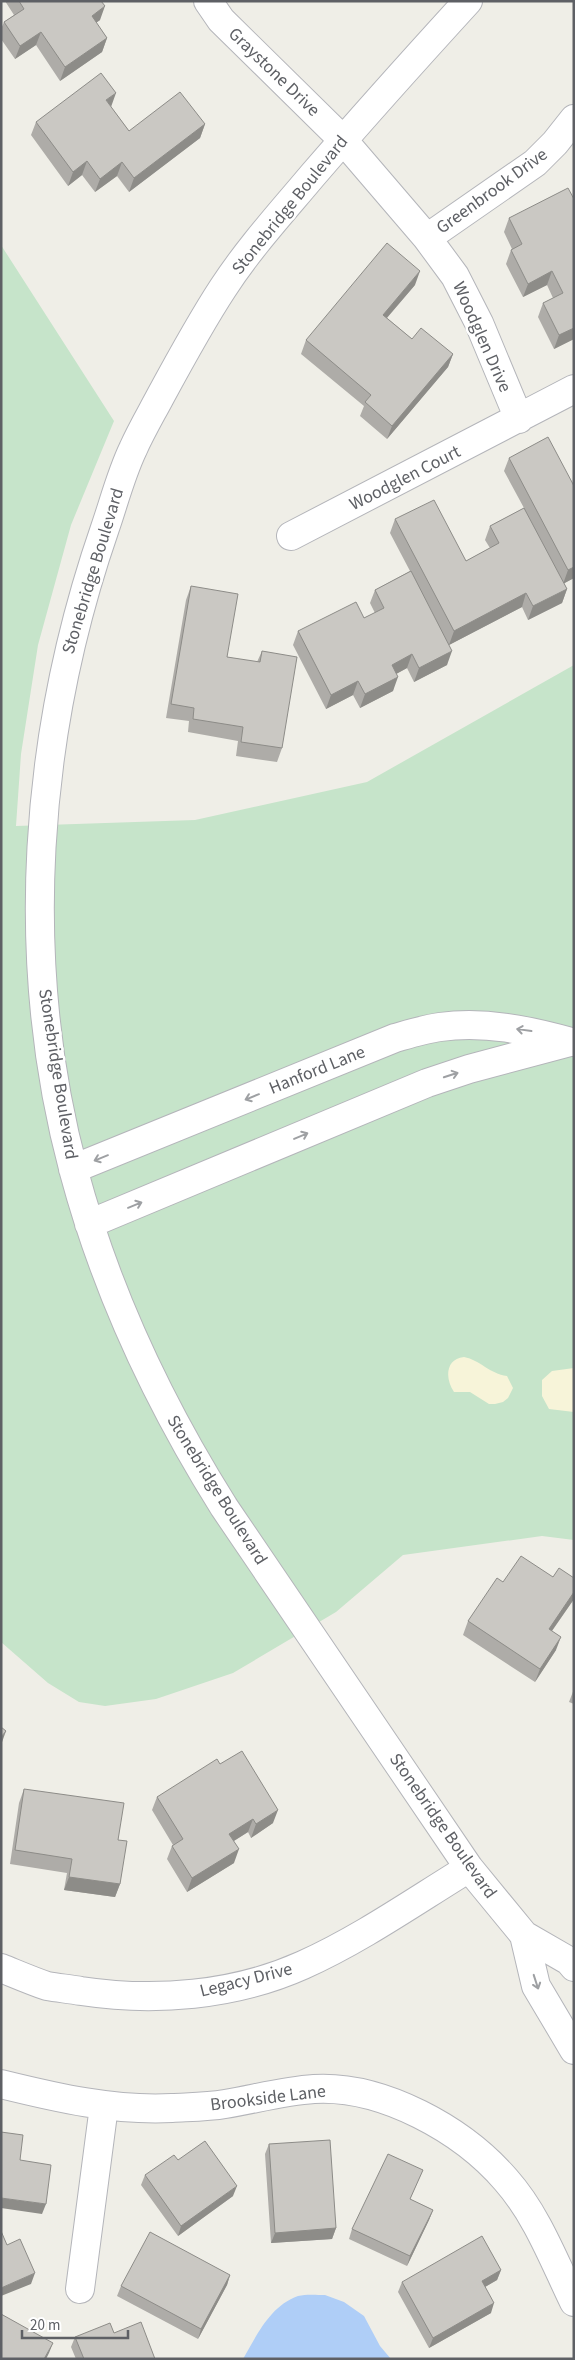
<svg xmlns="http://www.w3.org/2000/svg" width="575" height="2360" viewBox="0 0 575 2360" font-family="'Source Sans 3',sans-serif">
	<rect width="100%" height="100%" fill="#efeee7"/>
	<!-- green -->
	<path fill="#c6e4ca" d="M1 245 114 421 71 525 38 645 21 754 16 826 195 820 367 782 574 665V1540L542 1536 403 1555 336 1612 233 1673 156 1699 105 1706 79 1702 48 1683 1 1642Z"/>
	<!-- sand -->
	<path fill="#f7f4d9" d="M464 1357C480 1360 490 1374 507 1376L513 1388 508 1398 503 1402 495 1404H489L470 1392H454C445 1379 445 1359 464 1357Z
		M574 1368V1412L549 1409 542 1396V1380L552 1371Z"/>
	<!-- water -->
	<path fill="#afcef7" d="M325 2295 344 2302 364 2316 380 2346 391 2359H243C257 2335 270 2306 298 2296 306 2294 317 2295 325 2295Z"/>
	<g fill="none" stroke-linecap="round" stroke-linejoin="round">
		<defs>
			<path id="street" d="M208 1 221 20 343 140 427 238 455 276 479 323 519 419
				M468 1C415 59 363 117 312 176 281 213 249 248 223 288 200 323 180 360 160 397 151 414 141 431 133 449 121 474 114 502 105 528 34 733 17 960 74 1172 106 1291 158 1402 224 1507L469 1868 524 1935 569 1961 574 1967
				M427 238 535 163 555 143 574 119
				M291 536 574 389
				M73 1169 395 1038C409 1034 425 1029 440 1027 485 1021 528 1030 571 1042
				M89 1224 427 1083 469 1069 570 1042
				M524 1935 536 1986 574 2050
				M1 1968C16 1974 32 1981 47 1986 58 1988 70 1989 81 1991 154 2002 234 1996 303 1965 361 1939 415 1901 469 1868
				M1 2084C58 2098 114 2111 172 2108 190 2107 208 2107 225 2104 255 2099 284 2091 314 2089 383 2085 463 2130 506 2180 537 2215 554 2261 574 2302
				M80 2289 104 2106"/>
		</defs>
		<!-- street casing -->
		<use href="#street" stroke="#b4b5ba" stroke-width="30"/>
		<!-- street -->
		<use href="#street" stroke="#fff" stroke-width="28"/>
	</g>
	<!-- wall -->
	<path fill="#aeaca8" d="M5 1H101L100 20 96 23 107 38 102 52 60 81 36 45 15 59 1 39V29L4 22 14 15Z
		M111 107 129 131 205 124 200 138 129 192 117 176 95 192 82 175 68 186 31 135 36 122Z
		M574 199V339L554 349 538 317 543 303 553 298 547 285 523 297 506 264 511 250 512 249 504 232 509 218Z
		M415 285 387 318 412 339 453 354 448 367 387 439 360 416 364 406 301 354 306 340Z
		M509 458 574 486V578L564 583 567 589 562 603 528 620 522 607 449 645 447 665 414 682 407 668 396 674 393 691 360 708 353 695 326 709 293 645 298 631 364 618 375 613 370 603 375 590 410 571 390 533 395 519 466 561 490 548 485 540 490 526 524 508 504 471Z
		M191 586 227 657 257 662 262 651 282 748 277 762 236 756 238 741 188 732 189 721 166 718 186 600Z
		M553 1577 574 1578V1599L552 1631 556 1650 535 1682 463 1635 468 1621 503 1582Z
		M574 1689V1704L569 1702Z
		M220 1764 273 1823 251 1838 248 1832 234 1841V1863L187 1892 167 1859 172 1846 173 1845 152 1810 157 1797Z
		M24 1789 118 1840 120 1884 115 1897 64 1890 67 1873 10 1864 19 1803Z
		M269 2144 336 2228 332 2239 271 2243 265 2154Z
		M178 2160 233 2196 178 2236 141 2185 145 2175Z
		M423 2170 410 2199 433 2210 429 2220 407 2266 349 2239 352 2229Z
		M501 2270 497 2280 485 2287 491 2313 429 2348 398 2292 402 2282Z
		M230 2275 227 2285 198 2339 117 2296 121 2286Z
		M114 2333 155 2359H76L71 2347 75 2337Z"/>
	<!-- shaded-wall -->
	<path fill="#8d8c88" d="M105 6 100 20 87 29 92 16Z
		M41 32 36 45 15 59 20 46Z
		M107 38 102 52 60 81 65 67Z
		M116 93 111 107 106 100Z
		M205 124 200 138 129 192 134 178Z
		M87 161 82 175 68 186 73 172Z
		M122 162 117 176 95 192 100 179Z
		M420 271 415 285 378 328 383 315Z
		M552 271 547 285 523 297 528 284Z
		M574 328V339L554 349 559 335Z
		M453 354 448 367 387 439 392 426Z
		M574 567V578L563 584 568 570Z
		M567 589 562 603 528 620 533 606Z
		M526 593 522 607 449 645 454 631Z
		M452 651 447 665 414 682 419 668Z
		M412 654 407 668 387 679 392 665Z
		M398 677 393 691 360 708 365 694Z
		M358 681 353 695 326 709 331 695Z
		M574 1592V1599L544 1642 549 1629Z
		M561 1637 556 1650 535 1682 540 1669Z
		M6 1731 1 1745V1737Z
		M278 1810 273 1823 251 1838 256 1824Z
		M253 1819 248 1832 224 1847 229 1834Z
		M239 1849 234 1863 187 1892 192 1878Z
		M69 1877 120 1884 115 1897 64 1890Z
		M237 2186 233 2196 178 2236 181 2226Z
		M1 2198 46 2204 42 2214 1 2208Z
		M433 2210 429 2220 407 2266 410 2256Z
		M336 2228 332 2239 271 2243 275 2233Z
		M501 2270 497 2280 478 2291 482 2281Z
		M35 2273 31 2284 1 2296V2288Z
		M230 2275 227 2285 198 2339 201 2329Z
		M494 2303 491 2313 429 2348 433 2338Z
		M53 2343 49 2353 46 2359H44Z"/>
	<!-- building -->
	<path fill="#cac8c3" stroke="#8d8c88" d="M19 1H101L105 6 92 16 107 38 65 67 41 32 20 46 4 22 24 9Z
		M101 73 116 93 106 100 129 131 180 92 205 124 134 178 122 162 100 179 87 161 73 172 36 122Z
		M568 188 574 199V328L559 335 543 303 563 293 552 271 528 284 511 250 522 244 509 218Z
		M387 243 420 271 383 315 412 339 421 328 453 354 392 426 365 402 371 395 306 340Z
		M548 437 574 486V567L568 570 509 458Z
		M434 500 466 561 499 543 490 526 524 508 567 589 533 606 526 593 454 631 395 519Z
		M411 571 452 651 419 668 412 654 392 665 398 677 365 694 358 681 331 695 298 631 356 602 364 618 384 608 375 590Z
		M191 586 238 594 227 657 260 662 262 651 297 657 282 748 241 742 243 727 193 719 194 708 171 704Z
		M521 1556 553 1577 559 1568 574 1578V1592L549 1629 561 1637 540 1669 468 1621 497 1578 503 1582Z
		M1 1727 6 1731 1 1737Z
		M242 1751 278 1810 256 1824 253 1819 229 1834 239 1849 192 1878 172 1846 183 1839 157 1797 217 1759 220 1764Z
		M24 1789 124 1803 118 1840 127 1841 120 1884 69 1877 72 1859 15 1850Z
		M1 2132 23 2135 20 2160 51 2165 46 2204 1 2198Z
		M330 2140 336 2228 275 2233 269 2144Z
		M205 2141 237 2186 181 2226 145 2175 174 2155 178 2160Z
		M388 2154 423 2170 410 2199 433 2210 410 2256 352 2229Z
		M1 2231 7 2245 20 2239 35 2273 1 2288Z
		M150 2232 230 2275 201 2329 121 2286Z
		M482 2236 501 2270 482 2281 494 2303 433 2338 402 2282Z
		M1 2314 53 2343 44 2359H1Z
		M141 2322 155 2359H84L75 2337 110 2323 114 2333Z"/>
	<!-- one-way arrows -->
	<defs><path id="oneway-shaft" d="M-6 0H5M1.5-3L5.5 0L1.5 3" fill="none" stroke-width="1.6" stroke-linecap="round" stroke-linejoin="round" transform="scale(1.25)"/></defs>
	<g stroke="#9ea0a3">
		<use href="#oneway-shaft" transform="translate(524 1030) rotate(-172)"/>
		<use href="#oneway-shaft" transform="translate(451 1075) rotate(-18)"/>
		<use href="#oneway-shaft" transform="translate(252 1097) rotate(158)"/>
		<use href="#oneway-shaft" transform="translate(301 1136) rotate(-23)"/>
		<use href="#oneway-shaft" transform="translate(101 1158) rotate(158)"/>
		<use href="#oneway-shaft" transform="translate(135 1205) rotate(-22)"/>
		<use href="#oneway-shaft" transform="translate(536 1982) rotate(72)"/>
	</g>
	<g text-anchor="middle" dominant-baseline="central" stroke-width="5" stroke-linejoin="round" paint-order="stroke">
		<!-- street labels -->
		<g font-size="18" fill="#5e6065" stroke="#fff">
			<text transform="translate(274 72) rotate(44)">Graystone Drive</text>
			<text transform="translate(492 191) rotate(-36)">Greenbrook Drive</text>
			<text transform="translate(290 205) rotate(-51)">Stonebridge Boulevard</text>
			<text transform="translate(482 337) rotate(66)">Woodglen Drive</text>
			<text transform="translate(405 478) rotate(-27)">Woodglen Court</text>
			<text transform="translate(93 571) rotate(-73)">Stonebridge Boulevard</text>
			<text transform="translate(317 1070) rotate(-22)">Hanford Lane</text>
			<text transform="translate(58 1074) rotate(81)">Stonebridge Boulevard</text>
			<text transform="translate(217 1490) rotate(58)">Stonebridge Boulevard</text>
			<text transform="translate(443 1826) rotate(55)">Stonebridge Boulevard</text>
			<text transform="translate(246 1980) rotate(-14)">Legacy Drive</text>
			<text transform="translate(268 2098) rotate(-7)">Brookside Lane</text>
		</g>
	</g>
	<!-- border -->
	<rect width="575" height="2360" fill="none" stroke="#5e6065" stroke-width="5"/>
	<!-- scale -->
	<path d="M22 2330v8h106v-8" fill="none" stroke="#5e6065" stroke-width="2.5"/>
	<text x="30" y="2330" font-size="15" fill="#5e6065" stroke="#ffffff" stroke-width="4" paint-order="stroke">20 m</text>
</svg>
